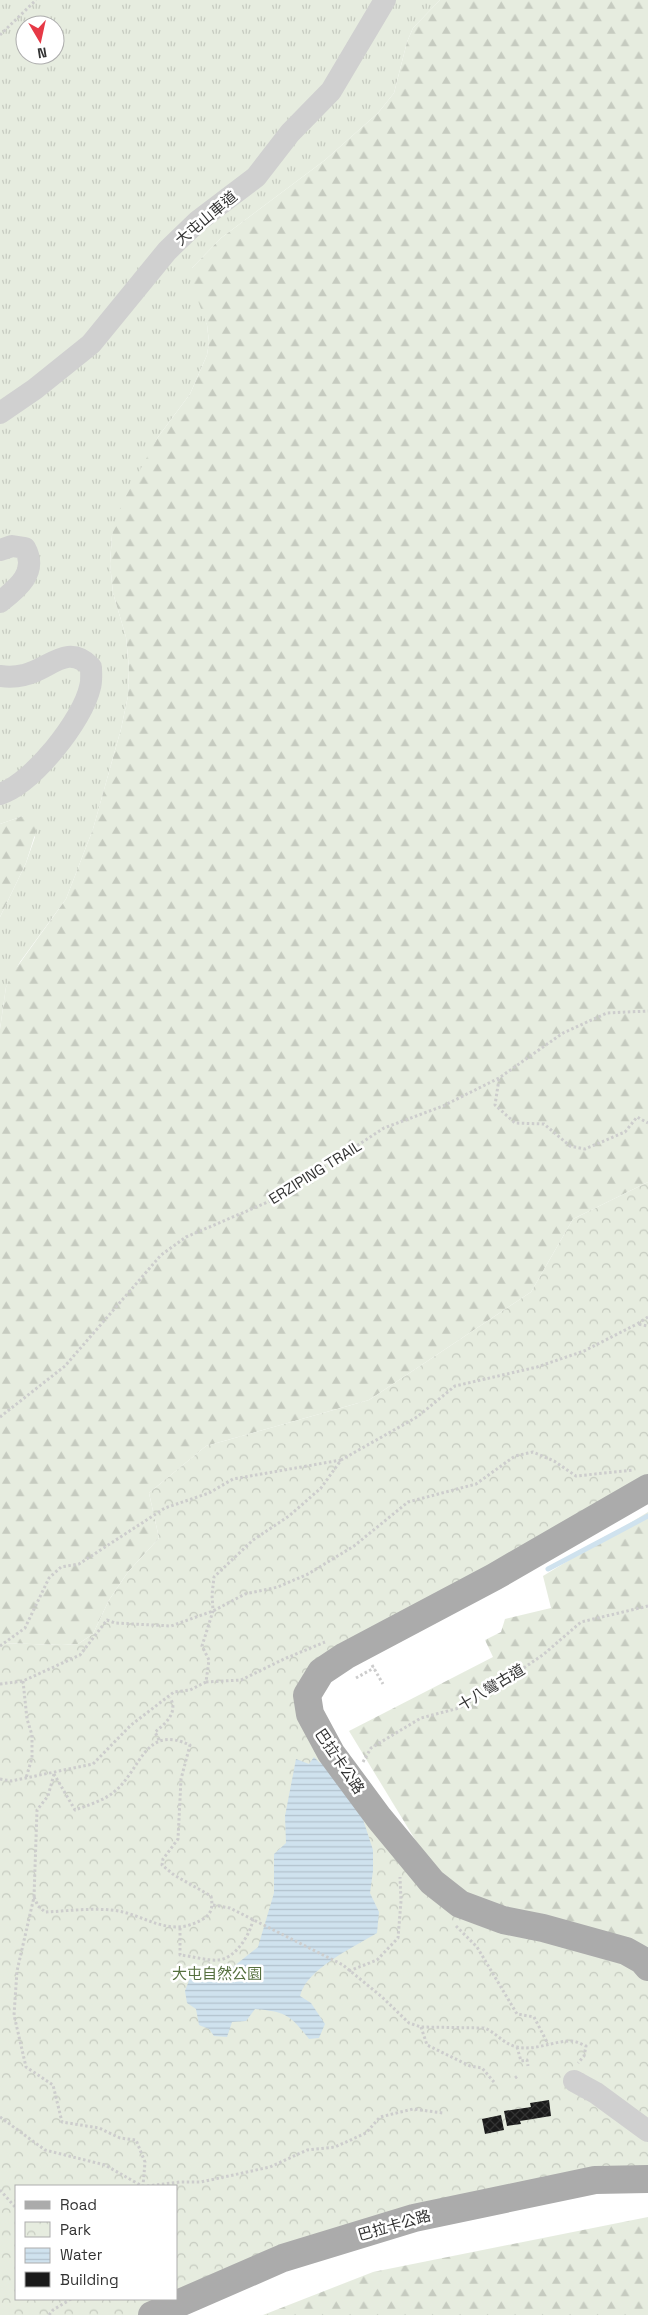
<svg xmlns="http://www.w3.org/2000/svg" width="648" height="2315" viewBox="0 0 648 2315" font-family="'Space Grotesk','Noto Sans TC',sans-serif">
	<defs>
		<pattern id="grass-tufts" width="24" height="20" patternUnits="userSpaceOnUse" patternTransform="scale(1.25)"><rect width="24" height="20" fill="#e6ecdf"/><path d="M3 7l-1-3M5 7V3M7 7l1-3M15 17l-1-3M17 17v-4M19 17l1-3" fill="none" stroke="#c6cbc0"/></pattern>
		<pattern id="forest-firs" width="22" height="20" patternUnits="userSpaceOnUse" patternTransform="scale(1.25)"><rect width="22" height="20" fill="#e6ecdf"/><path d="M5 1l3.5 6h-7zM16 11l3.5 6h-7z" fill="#c6cbc0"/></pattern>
		<pattern id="park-crowns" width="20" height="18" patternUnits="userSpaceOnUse" patternTransform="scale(1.25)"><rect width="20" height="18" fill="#e6ecdf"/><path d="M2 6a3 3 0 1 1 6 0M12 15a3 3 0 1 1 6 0" fill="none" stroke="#c6cbc0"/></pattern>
		<pattern id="water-rules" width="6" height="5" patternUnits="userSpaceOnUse" patternTransform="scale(1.25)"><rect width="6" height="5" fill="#cfe2ee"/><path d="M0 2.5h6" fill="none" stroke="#b2c2cd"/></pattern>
		<pattern id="building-cross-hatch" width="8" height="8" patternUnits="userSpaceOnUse" patternTransform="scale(1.25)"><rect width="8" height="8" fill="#1a1a1a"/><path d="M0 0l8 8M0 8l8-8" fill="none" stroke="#333"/></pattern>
	</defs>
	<rect width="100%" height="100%" fill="#fff"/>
	<!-- grass -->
	<path fill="url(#grass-tufts)" fill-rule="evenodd" d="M0 0H440L413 28 407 42 394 93 378 113 325 160 221 238 192 268 207 325 209 342 207 355 190 394 158 437 112 535 110 564 113 593 126 637 129 668 128 696 121 729 93 829 66 899 20 962 6 987 0 1029V917L26 863 35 837 23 816 0 824ZM25 25H55V55H25Z"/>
	<!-- forest -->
	<path fill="url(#forest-firs)" d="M440 0H648V1182L573 1219 531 1292 369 1400 206 1446 149 1493 159 1538 128 1572 109 1600 93 1634 78 1644 62 1645 0 1643V1029L6 987 12 974 66 899 93 829 121 729 128 696 129 668 126 637 113 593 110 564 112 535 121 505 158 437 190 394 207 355 209 342 207 325 190 279 192 268 221 238 325 160 378 113 394 93 407 42 413 28Z
		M23 816 32 817 37 828 26 863 0 917V824Z
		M648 1512V1947L538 1921 486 1906 436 1874 349 1731 493 1657 485 1640 501 1632 505 1619 551 1608 543 1576Z
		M648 2217V2315H263L373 2272Z"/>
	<!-- park -->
	<path fill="url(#park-crowns)" d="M648 1182V1481L320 1661 301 1678 299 1713 419 1879 631 1961 648 1977V2173H596L176 2296V2186H16V2299H170L139 2315H0V1643L62 1645 78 1644 93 1634 109 1600 128 1572 159 1538 149 1493 206 1446 369 1400 531 1292 573 1219Z"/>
	<!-- water -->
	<path fill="url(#water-rules)" d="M314 1757 320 1763 325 1758 357 1801 373 1850V1871L370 1893 379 1912 377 1933C354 1947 306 1969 300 1996L311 2003 325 2024 319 2038 309 2039C290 2015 287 2012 255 2009L246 2021 232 2022 227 2037 214 2036 209 2029 199 2025 196 2009 187 2003 185 1991 193 1970 214 1972 233 1967 258 1947 274 1893V1854L286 1843 285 1816 296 1759 309 1764Z"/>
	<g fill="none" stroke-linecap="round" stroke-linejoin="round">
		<!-- stream -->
		<path stroke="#cfe2ee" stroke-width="5" d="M548 1569 648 1516"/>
	</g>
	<!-- building -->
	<path fill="url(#building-cross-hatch)" d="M549 2100 551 2116 520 2121 521 2124 507 2126 504 2111 531 2107 530 2103Z
		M501 2115 504 2130 485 2134 482 2119Z"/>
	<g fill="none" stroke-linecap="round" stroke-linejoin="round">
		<!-- path -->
		<path stroke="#cdcdcd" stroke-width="3" stroke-dasharray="2.5 2.5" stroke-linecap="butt" d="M0 35 36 0
			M499 1079 495 1105 515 1123 544 1124 570 1146 585 1149 625 1132 637 1117 648 1123
			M648 1317 637 1324 648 1326
			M0 1417 65 1366 161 1255 186 1237 275 1199 384 1128 443 1106 499 1078 563 1033 607 1013 648 1011
			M0 1646 25 1628 49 1578 61 1567 79 1564 165 1508 209 1493 233 1479 341 1460
			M372 1665 383 1684
			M356 1678 374 1668
			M23 1681 27 1719 32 1735V1758L26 1778
			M206 1682 241 1680 284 1659 325 1642
			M0 1684 23 1681 80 1655 107 1620 115 1623 171 1626 213 1611 245 1594 278 1587 308 1574 354 1546 408 1502 476 1484 515 1456 533 1452 554 1461 576 1476 634 1470
			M159 1740 155 1732C165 1724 179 1712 170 1698
			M363 1762 371 1748 421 1718 459 1708 496 1687 544 1654 581 1622 648 1606
			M54 1774 48 1796 37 1810 34 1897 17 1971 14 2015 26 2067 53 2085 62 2122 99 2128 120 2138 136 2140 145 2162 143 2186
			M0 1779 11 1781 93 1764 131 1725 174 1692 190 1690 206 1682 209 1660 202 1646 213 1611 212 1595 214 1577 253 1540 289 1516 321 1488 341 1460 417 1417 455 1386 537 1367 584 1351 637 1324
			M34 1897 38 1906 45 1912C67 1911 90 1908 111 1910 145 1913 168 1940 203 1919 212 1914 213 1906 211 1896L174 1875 162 1865 163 1859 178 1839 181 1779 190 1745C144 1724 142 1769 114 1792 103 1801 88 1805 75 1810L54 1774
			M213 1905 230 1908 343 1965 382 1997 409 2023 421 2027 484 2028C496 2032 503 2044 517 2047 535 2051 553 2041 571 2041 576 2041 581 2044 586 2046L584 2056 578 2063
			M456 1926 477 1947 517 2014 534 2017 548 2044
			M180 1928V1955C192 1956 207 1961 219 1960 236 1958 251 1933 253 1919
			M349 1971 377 1960 398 1938 401 1901 400 1877
			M421 2027 427 2045 470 2066 482 2068 494 2082
			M517 2047 521 2061 527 2060 528 2066
			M515 2078 519 2075
			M0 2117 45 2150 105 2165 142 2186
			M147 2186 180 2182H201L270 2167 307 2150 335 2147 366 2133 380 2117 413 2109 443 2113
			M0 2190 16 2208
			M49 2315 53 2310 71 2299"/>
		<!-- minor -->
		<path stroke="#d0d0d0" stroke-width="22" d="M0 413 35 389 91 344 167 251 198 221 256 177 290 133 331 91 385 0
			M0 550 12 546 25 548C38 572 18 588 0 602
			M0 676C7 677 16 677 24 675 49 670 67 642 91 667 91 673 92 681 90 687 83 720 33 783 0 794
			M574 2081 596 2093 648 2131"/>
		<!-- major -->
		<path stroke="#ababab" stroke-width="28" d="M648 1488 494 1577 345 1656 321 1672 307 1695 310 1714 331 1753 379 1818 432 1882 460 1904 503 1920 543 1928 626 1951 642 1960 648 1967
			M152 2315 283 2258 414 2218 595 2180 648 2179"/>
	</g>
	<g text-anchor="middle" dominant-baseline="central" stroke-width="5" stroke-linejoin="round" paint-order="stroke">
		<!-- street labels -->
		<g font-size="15" fill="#333" stroke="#fff">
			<text transform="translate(206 218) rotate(-40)">大屯山車道</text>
			<text transform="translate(315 1172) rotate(-32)">ERZIPING TRAIL</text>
			<text transform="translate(491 1687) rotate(-31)">十八彎古道</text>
			<text transform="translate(340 1761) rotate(56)">巴拉卡公路</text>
			<text transform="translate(394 2225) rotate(-16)">巴拉卡公路</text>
		</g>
		<!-- park labels -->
		<g font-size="15" fill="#56703f" stroke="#fff">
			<text x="217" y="1973">大屯自然公園</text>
		</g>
	</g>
	<!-- legend -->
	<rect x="15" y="2185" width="162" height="115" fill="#ffffff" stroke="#adadad"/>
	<rect x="25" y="2201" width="25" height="8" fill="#ababab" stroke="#adadad"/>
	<text x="60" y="2210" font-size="15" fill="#333333">Road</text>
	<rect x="25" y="2222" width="25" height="15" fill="url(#park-crowns)" stroke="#adadad"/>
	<text x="60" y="2235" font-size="15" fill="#333333">Park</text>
	<rect x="25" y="2248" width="25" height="15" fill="url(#water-rules)" stroke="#adadad"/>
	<text x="60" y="2260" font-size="15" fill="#333333">Water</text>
	<rect x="25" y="2272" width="25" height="15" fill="#1a1a1a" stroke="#adadad"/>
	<text x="60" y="2285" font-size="15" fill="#333333">Building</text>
	<!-- north arrow -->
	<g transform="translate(40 40) rotate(171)"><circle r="24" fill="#ffffff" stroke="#adadad"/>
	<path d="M0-4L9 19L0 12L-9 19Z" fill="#e63946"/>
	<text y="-8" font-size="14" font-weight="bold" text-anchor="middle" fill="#333333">N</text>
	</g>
</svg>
